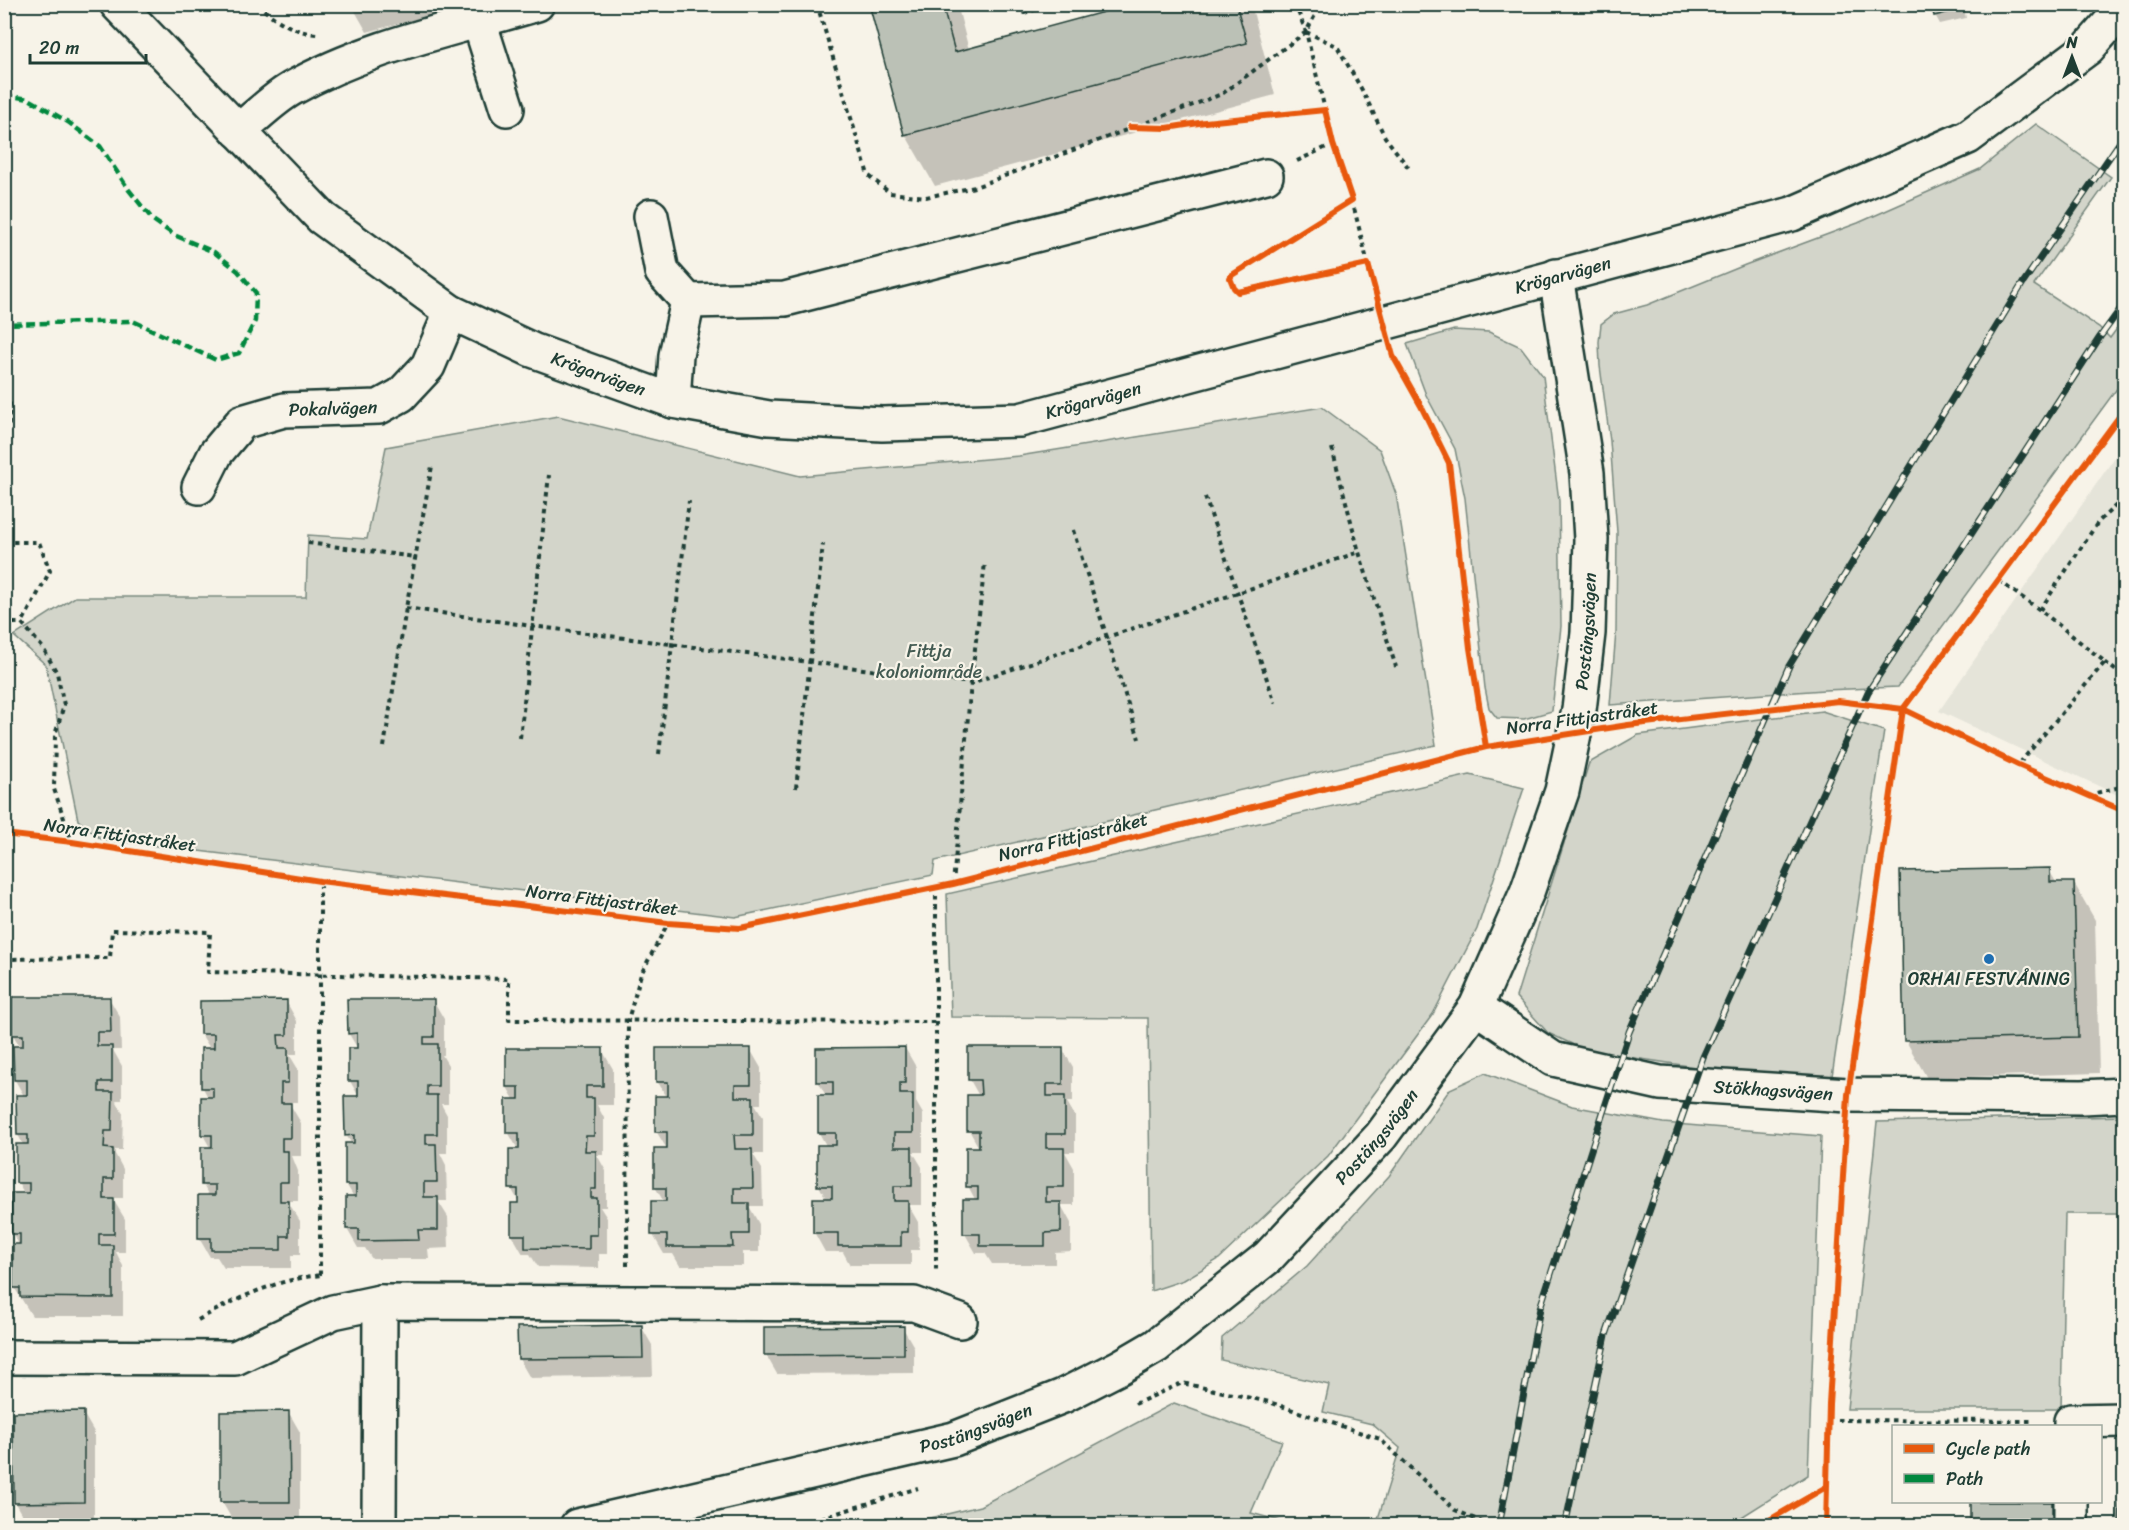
<svg xmlns="http://www.w3.org/2000/svg" width="2129" height="1530" viewBox="0 0 2129 1530" font-family="Sriracha,sans-serif">
	<rect width="100%" height="100%" fill="#f7f3e8"/>
	<filter id="ink" filterUnits="userSpaceOnUse"><feTurbulence type="fractalNoise" baseFrequency=".0167" numOctaves="2"/><feDisplacementMap in="SourceGraphic" scale="12" xChannelSelector="R" yChannelSelector="G"/><feConvolveMatrix kernelMatrix="1 2 1 2 8 2 1 2 1" color-interpolation-filters="sRGB"/></filter>
	<g filter="url(#ink)">
		<!-- built -->
		<path fill="#e5e4d9" d="M2124 444V798L1939 711Z"/>
		<!-- green -->
		<path fill="#d3d5ca" stroke="#79897f" stroke-width="1.5" d="M2036 124 2111 177 2034 285 2099 327 2110 338 2124 319V379L1898 687 1824 690 1610 705 1616 632 1617 532 1610 441 1600 366 1599 342 1601 324 1614 314 1647 305 1745 265 1858 223 1980 169Z
			M1454 330 1489 332 1521 347 1543 376 1559 501 1561 626 1552 711 1524 719 1497 718 1489 708 1485 688 1465 498 1455 449 1426 395 1407 344Z
			M1322 407 1380 450 1396 494 1436 745 935 861 933 875 735 917 101 839 78 820 46 665 14 636 75 597H306L308 535 367 539 386 447 558 416 800 476 1019 456Z
			M1822 711 1884 731 1832 1076 1750 1075 1587 1051 1548 1033 1516 997 1589 763 1638 735Z
			M1470 775 1524 788 1477 929 1433 1014 1328 1156 1219 1259 1184 1280 1151 1291 1148 1018 951 1017 947 894Z
			M1485 1073 1572 1106 1663 1123 1821 1136 1808 1475 1729 1525H1376L1400 1448 1372 1424 1323 1412 1329 1385 1221 1360 1222 1338 1307 1266 1389 1176 1450 1089Z
			M2124 1116V1214H2065L2061 1409H1847L1877 1122Z
			M1174 1403 1282 1441 1251 1513 1296 1525H902L980 1506Z"/>
		<!-- shadow -->
		<path fill="#0003" d="M351 4H473L367 32Z
			M870 4H957L969 50 1139 4H1251L1275 95 935 186 905 134Z
			M1933 4H1963L1966 18 1940 24 1935 15Z
			M2049 870 2057 884 2074 883 2095 920 2099 1073 1927 1078 1906 1041Z
			M109 998 120 1017 121 1050H113L122 1066V1100H116L123 1113 122 1150H115V1154L123 1169V1198H114V1201L125 1219V1252H116L123 1266V1316H32L14 1287 20 1246 12 1233 25 1195 18 1182 24 1146 18 1135 24 1096 15 1080V1048H21L13 1035Z
			M433 1000 444 1019V1055H442L448 1065V1104H441L447 1115V1153H440L446 1165 447 1201H438L448 1217 449 1248 428 1249 429 1259H372L365 1248H358L347 1229 354 1197 346 1184 352 1144 346 1135 359 1097 350 1081 358 1049 349 1034Z
			M286 1001 297 1021V1054H289L298 1069V1102H291V1106L301 1123V1156H292L298 1171V1201H290V1205L300 1221V1255H291V1268H224L217 1257H210L199 1238 209 1196 203 1185 211 1149 203 1135 209 1099 203 1088 211 1050 201 1034Z
			M905 1048 916 1067V1102L923 1114V1152H913L922 1167V1205H908L918 1222 919 1250H911V1265H850L843 1252H825L814 1232 827 1200 819 1186 827 1147 819 1133 826 1096 818 1081Z
			M970 1048H1062L1073 1067V1102H1067L1075 1116V1152H1065L1074 1168V1205H1061L1071 1223V1251L1055 1252V1264H992L985 1253H976L965 1234 976 1201 968 1186 979 1148 969 1130 979 1096 970 1080Z
			M750 1049 761 1068V1104H755L763 1117V1154H753L762 1169 763 1206H749L759 1224V1252H743V1266H680L673 1254H664L653 1235V1202H664L655 1187 667 1149 656 1131 667 1097 657 1081Z
			M507 1050H602L613 1069V1105H597L604 1118V1155H597L606 1171V1207H600L607 1218V1254H599V1268L538 1267 530 1254H523L512 1235V1204H520L511 1188 519 1151 508 1132 515 1101 507 1087Z
			M641 1326 652 1345 653 1376 530 1378 519 1359Z
			M903 1328 914 1347V1373L777 1374 766 1355Z
			M83 1413 94 1432V1521L26 1522 15 1503Z
			M221 1413H289L300 1432V1520L233 1521 222 1502Z
			M2122 1437H2124V1526H2121Z
			M1972 1502H2063L2062 1526H1971Z"/>
		<!-- building -->
		<path fill="#bbc1b6" stroke="#1f3d34" stroke-width="1.5" d="M869 4H942L955 52 1133 4H1236L1247 43 904 135Z
			M1931 4H1961L1962 9 1934 16Z
			M2050 868V882H2074L2078 1037 1904 1041 1900 871Z
			M12 997H110L111 1032H97V1046H112V1082H99V1092H113L112 1131H105L104 1148 113 1149V1179H104V1199H114V1234H99V1245H113V1298L20 1297V1288H13V1244H20V1234H11V1193H29V1183H16V1144H28V1135H17L16 1095H27V1080H14L13 1046H23V1035H12Z
			M347 999H434V1037H424V1044H438V1086H427V1095H437V1134H426V1144H436L437 1182H424V1197H438V1230H418L419 1240 359 1241V1229H346V1196H356V1185H345V1143H354V1135L345 1136 344 1096H358V1081H348V1048H357V1033L348 1034Z
			M287 1000V1035H278L279 1048H288V1083H281V1103H291V1138H282V1151H288V1182H280V1201H289V1236H281V1250H211V1238H198V1195H215V1185H201V1147H212V1135H201V1097H213V1088H201V1048H214V1034H200V1001Z
			M905 1047V1083H900V1094H913V1133H894V1147H912V1186H894V1201H908V1232H901V1246H838V1233H813V1198H832V1186H817V1145H836V1133H818V1095H833V1082H816V1048Z
			M968 1047H1063V1084H1047V1096H1065V1134H1046V1148H1064V1187H1046V1202H1061V1232L1045 1233V1246H980V1234H963V1199H978V1187H966V1147H979V1131H967V1095H981L980 1080H968Z
			M506 1048H603V1086H586V1098H594V1136H586L585 1151H596V1189H591V1198H597V1235H589V1249L525 1248V1235H511V1203H518V1189H509V1149H519V1133H506V1099H519V1087H506Z
			M656 1048H751V1085H735V1097H753V1135H734L735 1149H752L753 1188H734V1203H749V1234H732L733 1247H667V1235H651V1201H666V1188H654V1148H667V1132H655V1096H668V1082H656Z
			M642 1325 643 1358 518 1359 517 1327Z
			M904 1326V1354L764 1355V1327Z
			M84 1411V1502L14 1503 13 1412Z
			M289 1411 290 1502H220V1412Z
			M2121 1436H2124V1526H2119Z
			M1970 1502H2052V1526H1970Z"/>
		<g fill="none" stroke-linecap="round" stroke-linejoin="round">
			<defs>
				<g id="minor">
					<path id="s1" d="M117 4 322 218 451 312 532 350 673 401 769 418 882 424 1020 420 1792 214 1968 137 2088 48 2124 7"/>
					<path d="M479 21 507 109"/>
					<path d="M238 131C255 118 272 100 291 89 367 46 454 29 537 4"/>
					<path d="M651 216 662 272 688 301 676 355 673 401"/>
					<path d="M688 301 785 299 1266 176"/>
					<path id="s2" d="M199 487 216 453 242 422 284 410 379 407 401 395 428 366 451 312"/>
					<path id="s3" d="M1476 1007 1553 1059 1660 1083 1848 1095 2082 1097 2124 1095"/>
					<path d="M4 1357 235 1358 333 1312 380 1302 914 1304 960 1321"/>
					<path d="M2071 1426V1421L2124 1420"/>
					<path d="M2071 1502V1526"/>
					<path d="M379 1526 380 1302"/>
					<path id="s4" d="M577 1526 954 1439 1063 1396 1120 1367 1156 1346 1268 1257 1381 1136 1476 1007 1527 892 1562 791 1579 710 1588 633 1591 539 1587 473 1556 276"/>
				</g>
			</defs>
			<!-- minor casing -->
			<use href="#minor" stroke="#1f3d34" stroke-width="38"/>
			<!-- path -->
			<path stroke="#1f3d34" stroke-width="4" stroke-dasharray="4.5 4.5" stroke-linecap="butt" d="M257 4C274 19 294 33 318 34
				M817 4 868 175 890 193 926 197 975 187 1222 94 1306 32 1321 4
				M1021 4 1024 13 1054 4
				M1295 4 1306 32 1325 110
				M1306 32 1337 46 1362 90 1385 137 1411 171
				M1297 161 1333 144
				M1352 200 1368 264
				M4 386 10 403 4 532
				M1332 448 1359 552 1396 667
				M1205 497 1275 703
				M1073 530 1139 739
				M4 542H39L50 571 22 623
				M308 543 415 557
				M1999 581 2040 610 2105 662 2018 765
				M406 608 532 626 971 683 1359 552
				M2040 610 2098 522 2124 498
				M4 623H22L43 648 57 673 64 705 55 735 54 789 72 842
				M2105 662 2124 677
				M520 738 549 475
				M384 747 406 608 432 466
				M659 754 689 501
				M796 788 823 544
				M2088 795 2124 786
				M953 884 971 683 985 563
				M936 887V1273
				M4 959 110 958 112 930 210 932 208 972 509 979V1020L937 1022
				M627 1266 628 1020 641 974 668 923
				M320 1275V881
				M198 1320C237 1298 277 1279 322 1275
				M1135 1404 1182 1383 1269 1402 1380 1439 1455 1510 1491 1526
				M1828 1420 2034 1421
				M786 1526 815 1520 918 1488"/>
			<!-- minor -->
			<use href="#minor" stroke="#f7f3e8" stroke-width="33"/>
			<defs>
				<path id="rail" d="M1499 1526 1540 1308 1629 1032 1789 666 2023 283 2124 136
					M1565 1526 1606 1335 1703 1057 1868 692 2100 337 2124 304"/>
			</defs>
			<!-- rail casing -->
			<use href="#rail" stroke="#1f3d34" stroke-width="7"/>
			<!-- rail -->
			<use href="#rail" stroke="#f7f3e8" stroke-width="4.5" stroke-dasharray="14" stroke-linecap="butt"/>
			<!-- quiet -->
			<path stroke="#00873e" stroke-width="4.5" stroke-dasharray="9 4.5" stroke-linecap="butt" d="M4 95 29 99 68 122 100 146 129 190 153 220 174 235 214 252 238 271 256 293 255 321 239 353 216 360 133 321 4 324"/>
			<defs>
				<path id="cycleway" d="M1130 127 1167 128 1205 122 1325 110 1333 144 1352 200 1232 275 1230 278 1234 288 1238 292 1368 264 1393 356 1421 406 1449 463 1470 648 1486 747
					M4 834 72 842 320 881 668 923 740 928 953 884 1486 747 1628 725 1838 701 1903 709 2018 765 2124 811
					M1759 1526 1826 1487
					M1826 1526 1829 1404 1848 1095 1903 709 2124 410"/>
			</defs>
			<!-- cycleway casing -->
			<use href="#cycleway" stroke="#f7f3e8" stroke-width="10"/>
			<!-- cycleway -->
			<use href="#cycleway" stroke="#e8590c" stroke-width="6"/>
		</g>
	</g>
	<!-- markers -->
	<circle fill="#1f6fb2" stroke="#f7f3e8" stroke-width="2" cx="1989" cy="959" r="6"/>
	<g text-anchor="middle" dominant-baseline="central" stroke-width="4.5" stroke-linejoin="round" paint-order="stroke">
		<!-- street labels -->
		<g font-size="18" fill="#1f3d34" stroke="#f7f3e8">
			<text stroke="none"><textPath href="#s1" startOffset="1606">Krögarvägen</textPath></text>
			<text stroke="none"><textPath href="#s1" startOffset="616">Krögarvägen</textPath></text>
			<text stroke="none"><textPath href="#s1" startOffset="1120">Krögarvägen</textPath></text>
			<text stroke="none"><textPath href="#s2" startOffset="171">Pokalvägen</textPath></text>
			<text stroke="none"><textPath href="#s4" startOffset="1473">Postängsvägen</textPath></text>
			<text transform="translate(1582 718) rotate(-8)">Norra Fittjastråket</text>
			<text transform="translate(120 835) rotate(8)">Norra Fittjastråket</text>
			<text transform="translate(1073 837) rotate(-14)">Norra Fittjastråket</text>
			<text transform="translate(602 900) rotate(7)">Norra Fittjastråket</text>
			<text stroke="none"><textPath href="#s3" startOffset="316">Stökhagsvägen</textPath></text>
			<text stroke="none"><textPath href="#s4" startOffset="915">Postängsvägen</textPath></text>
			<text stroke="none"><textPath href="#s4" startOffset="411">Postängsvägen</textPath></text>
		</g>
		<!-- park labels -->
		<g font-size="18" fill="#435b52" stroke="#f7f3e8">
			<text x="929" y="651">Fittja<tspan x="929" dy="21">koloniområde</tspan></text>
		</g>
		<!-- poi labels -->
		<g font-size="18" fill="#1f3d34" stroke="#f7f3e8">
			<text x="1989" y="979">ORHAI FESTVÅNING</text>
		</g>
	</g>
	<!-- margin -->
	<rect width="2129" height="1530" fill="none" stroke="#f7f3e8" stroke-width="24"/>
	<rect x="12" y="12" width="2105" height="1506" fill="none" stroke="#1f3d34" stroke-width="2" filter="url(#ink)"/>
	<!-- legend -->
	<rect x="1892" y="1425" width="210" height="78" fill="#f7f3e8" stroke="#a1aaa0" stroke-width="1.5"/>
	<rect x="1904" y="1444" width="30" height="9" fill="#e8590c" stroke="#a1aaa0" stroke-width="1.5"/>
	<text x="1946" y="1455" font-size="18" fill="#1f3d34">Cycle path</text>
	<rect x="1904" y="1474" width="30" height="9" fill="#00873e" stroke="#a1aaa0" stroke-width="1.5"/>
	<text x="1946" y="1485" font-size="18" fill="#1f3d34">Path</text>
	<!-- north arrow -->
	<g transform="translate(2072 57)" stroke="#f7f3e8" stroke-width="4.5" paint-order="stroke">
	<path d="M0-4.5L10 22L0 15L-10 22Z" fill="#1f3d34"/>
	<text y="-9" font-size="16" font-weight="bold" text-anchor="middle" fill="#1f3d34">N</text>
	</g>
	<!-- scale -->
	<path d="M30 54v9h116v-9" fill="none" stroke="#1f3d34" stroke-width="3"/>
	<text x="39" y="54" font-size="18" fill="#1f3d34" stroke="#f7f3e8" stroke-width="4.5" paint-order="stroke">20 m</text>
</svg>
